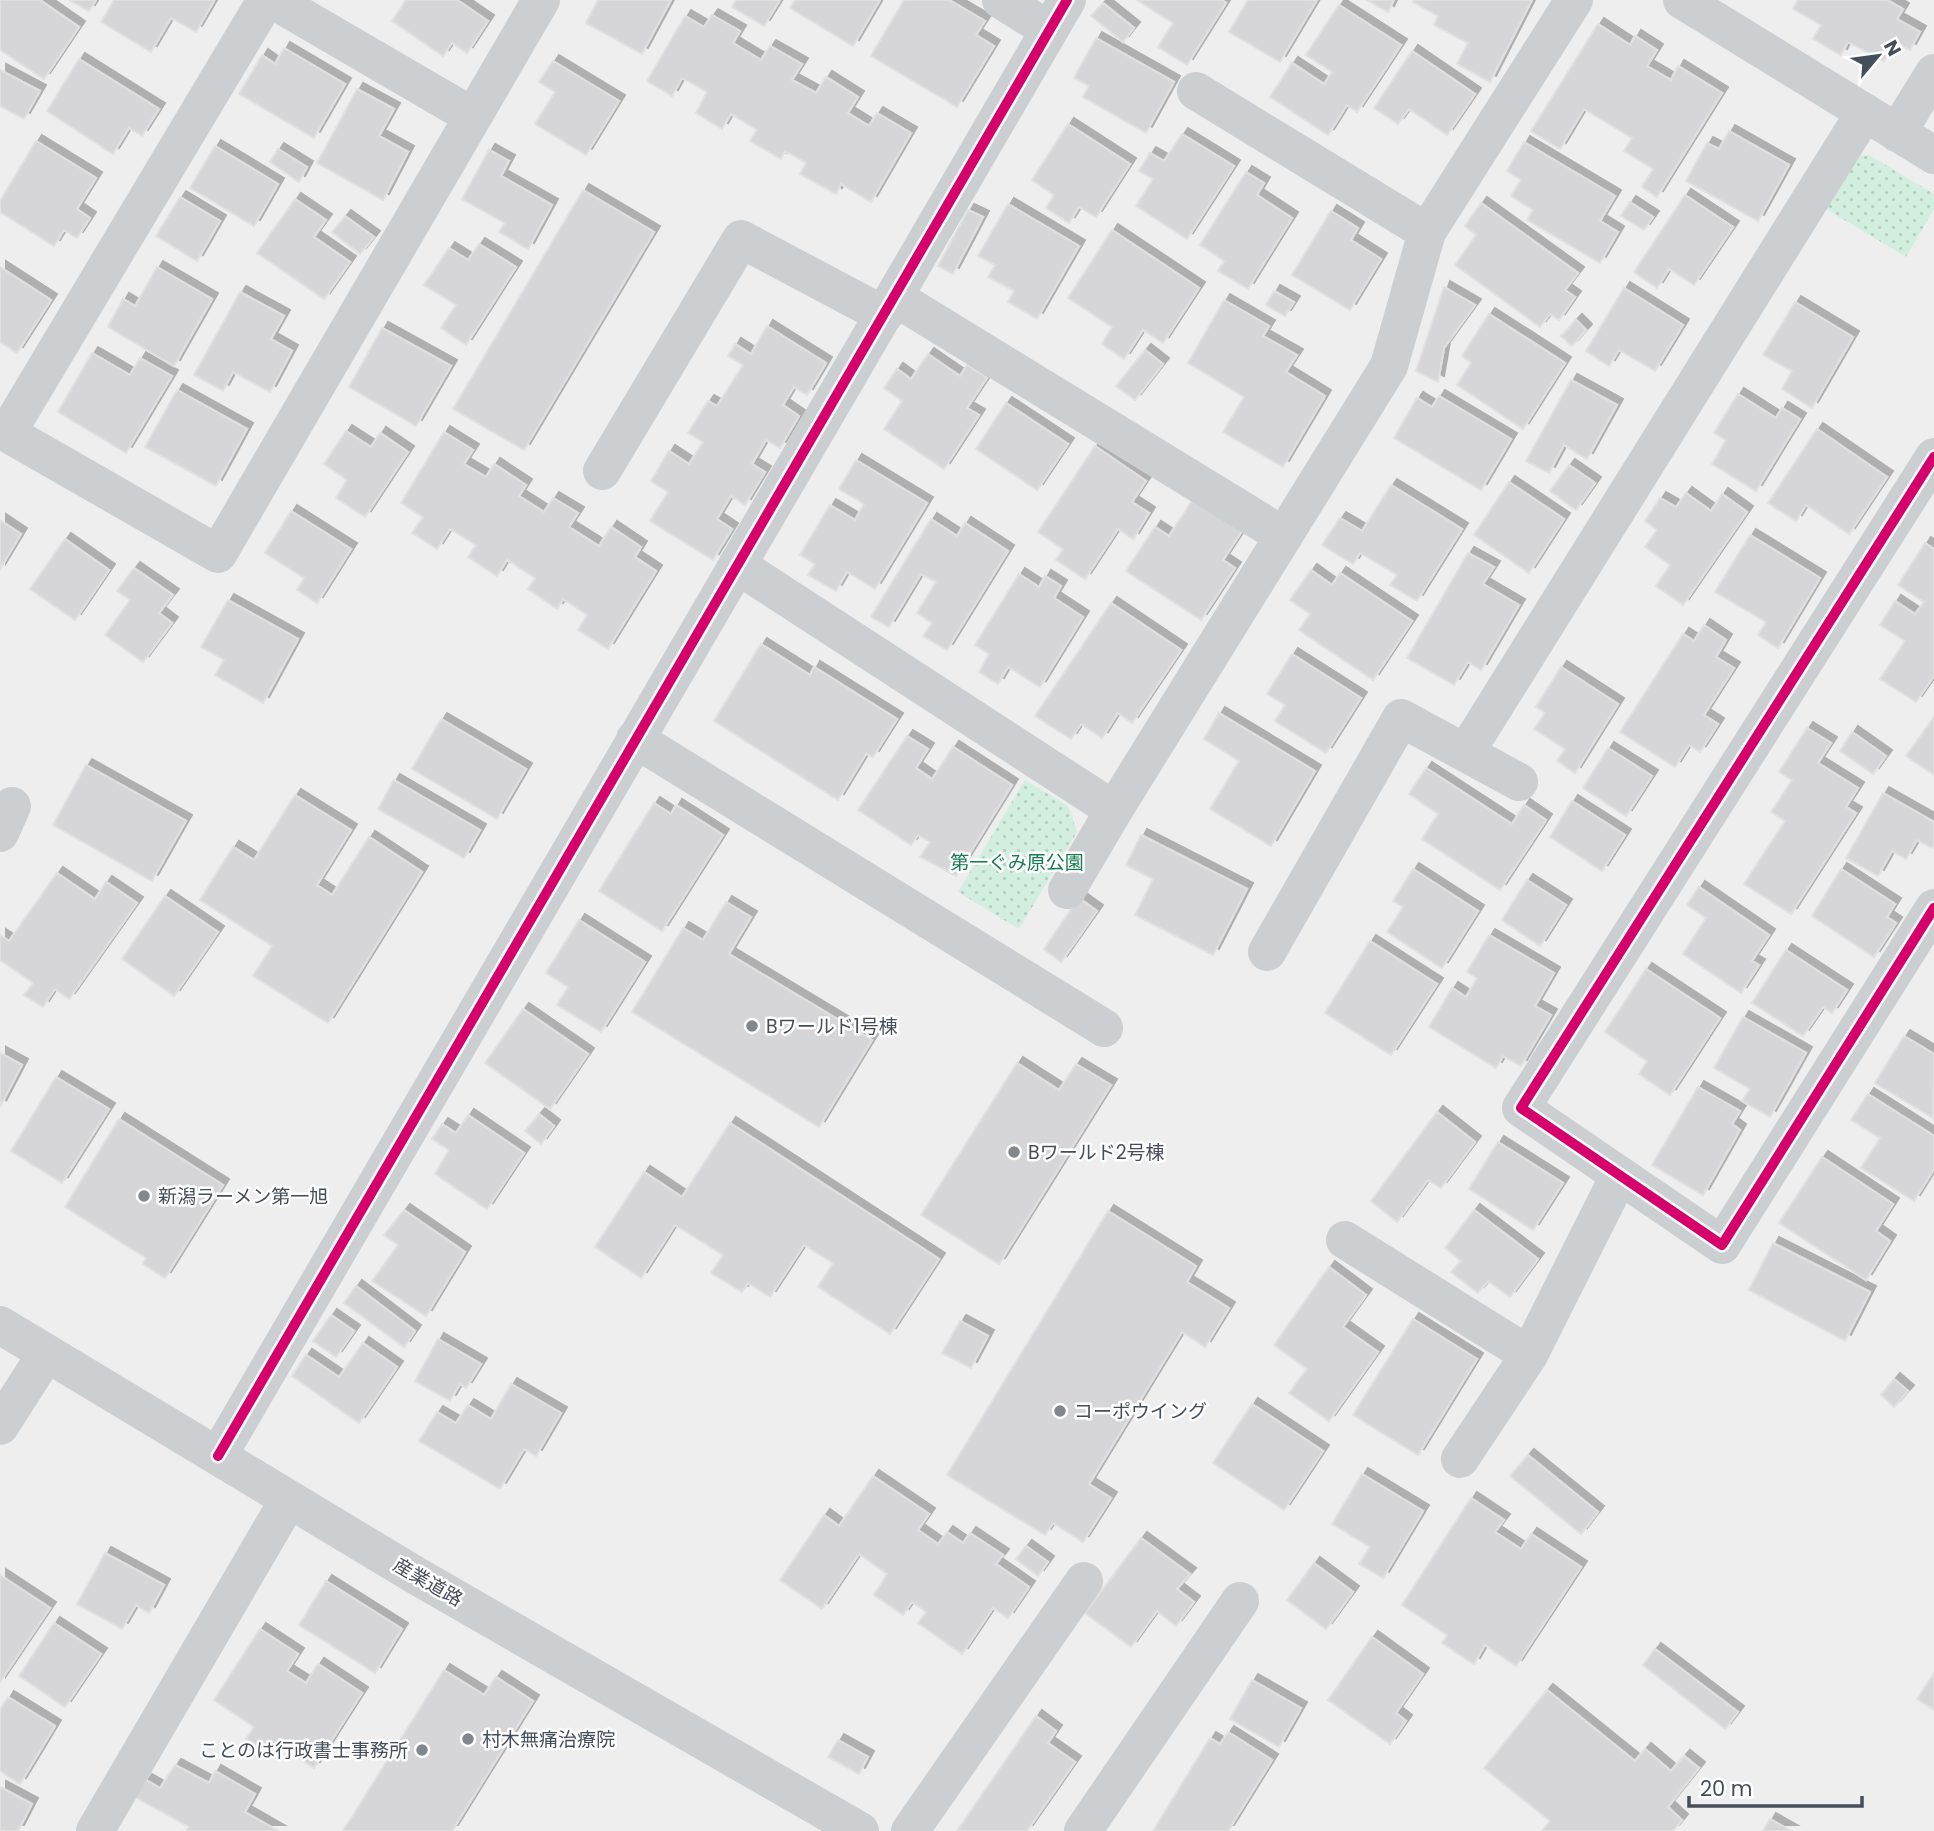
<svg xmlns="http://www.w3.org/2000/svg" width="1934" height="1831" viewBox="0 0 1934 1831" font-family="Poppins,'Noto Sans JP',sans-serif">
	<defs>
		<pattern id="park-dots" width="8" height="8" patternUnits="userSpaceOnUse" patternTransform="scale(1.75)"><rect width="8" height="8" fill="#d2eedf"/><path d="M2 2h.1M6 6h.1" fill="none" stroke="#b6cec2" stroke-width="1.8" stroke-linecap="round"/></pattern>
		<filter id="shadow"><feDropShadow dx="6" dy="-6" stdDeviation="0" flood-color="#0004"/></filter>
	</defs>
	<rect width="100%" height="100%" fill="#efeeee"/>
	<!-- park -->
	<path fill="url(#park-dots)" d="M1869 155 1934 194V209L1906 257 1821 206 1849 157Z
		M1025 780 1068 806 1077 832 1019 929 958 892Z"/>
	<!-- building -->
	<path fill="#d6d6d8" stroke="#e0e0e1" stroke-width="2" filter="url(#shadow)" d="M0 0H40L79 27 44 79 0 50Z
		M69 0H96L89 11Z
		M114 0H212L214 1 196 32 171 18 151 52 101 22Z
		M406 0H457L488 21 467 53 452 43 443 56 392 21Z
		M598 0H671L642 54 586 23Z
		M736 0H780L764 26 732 7Z
		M795 0H880L853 46 790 8Z
		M904 0H949L985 21 976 35 994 46 957 107 871 56Z
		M1137 0H1222L1226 3 1187 65 1158 47 1173 23Z
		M1248 0H1317L1280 62 1229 32Z
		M1367 0H1394L1388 12Z
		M1414 0H1532L1490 82 1457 64 1468 43 1434 25 1438 16 1413 2Z
		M1798 0H1887L1903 9 1897 19 1920 32 1910 50 1895 42 1884 61 1848 42 1841 55 1813 39 1821 25 1793 9Z
		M1103 3 1134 28 1123 42 1091 16Z
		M1339 5 1401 45 1357 112 1347 105 1328 135 1270 97 1292 63 1324 84 1332 72 1306 55Z
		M712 15 740 31 733 43 761 60 770 46 802 64 792 80 816 93 826 77 858 97 848 113 869 126 877 113 911 133 871 202 841 184 836 194 800 174 806 163 785 151 781 159 750 141 757 130 731 114 722 129 696 113 707 92 682 78 672 96 647 81 685 16 704 27Z
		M1598 24 1630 45 1635 36 1657 50 1647 66 1671 80 1678 66 1722 93 1657 197 1642 187 1653 169 1624 151 1632 138 1584 109 1560 149 1531 131Z
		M1096 38 1174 82 1146 133 1083 97 1089 86 1074 78Z
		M284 48 345 84 314 138 239 94 262 55 275 64Z
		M1412 51 1475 94 1447 135 1409 109 1398 124 1374 108Z
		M79 59 159 109 142 136 129 128 113 154 47 111Z
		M553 61 619 101 586 155 535 124 555 92 539 82Z
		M0 70 40 91 24 119 0 106Z
		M357 89 394 109 379 136 408 152 383 200 317 163Z
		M1068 124 1130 164 1096 217 1079 207 1069 223 1046 208 1054 195 1032 180Z
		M1729 131 1789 165 1758 221 1686 181 1707 143 1719 149Z
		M1182 134 1234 166 1187 239 1136 206 1153 179 1139 171 1150 153 1164 161Z
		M36 141 96 178 77 209 90 218 77 238 64 230 54 246 0 212V201Z
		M1524 142 1615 196 1600 221 1618 232 1600 263 1527 220 1533 210 1511 196 1521 180 1507 171Z
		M215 146 278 184 254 226 190 188Z
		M278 149 307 167 299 182 270 162Z
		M489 150 509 161 501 176 552 205 528 249 499 232 505 223 462 199Z
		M1246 172 1264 183 1257 195 1292 218 1248 289 1218 271 1224 261 1200 245Z
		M583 190 654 232 524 450 453 409Z
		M1685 195 1733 227 1694 285 1669 269 1657 288 1634 272Z
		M180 197 220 221 197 261 156 236Z
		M295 199 326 220 314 237 350 262 324 299 257 253Z
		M1630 202 1653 217 1644 230 1621 216Z
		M1481 203 1578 273 1565 290 1575 297 1559 320 1550 314 1540 327 1455 265 1476 235 1465 226Z
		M1008 204 1079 246 1037 319 1008 302 1014 291 988 277 995 265 978 256Z
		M968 210 983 217 953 274 938 266Z
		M1331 211 1358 228 1351 240 1381 259 1350 310 1292 275Z
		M345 216 374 237 360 254 332 232Z
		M1112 230 1199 288 1163 343 1143 330 1124 359 1102 344 1112 327 1068 298Z
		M479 244 516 267 466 345 441 328 456 305 424 285 449 248 468 260Z
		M0 267 51 300 17 353 0 342Z
		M157 267 212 299 174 366 108 327 123 299 135 306Z
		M1444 287 1475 305 1444 348 1438 382 1416 371Z
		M1624 288 1683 325 1655 371 1619 350 1609 366 1586 351Z
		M1274 291 1294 302 1285 316 1266 305Z
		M240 292 284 316 271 339 292 351 270 392 233 372 223 391 194 375Z
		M1224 300 1269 326 1263 336 1297 355 1286 372 1325 396 1283 467 1223 432 1244 397 1188 363Z
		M1795 302 1853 337 1812 408 1782 389 1792 371 1763 355Z
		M1489 314 1565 363 1523 429 1457 385 1471 363 1462 356Z
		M1576 320 1586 330 1572 346 1561 336Z
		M767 326 826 363 807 395 794 387 783 405 799 416 780 448 766 440 752 464 765 472 745 505 731 496 717 519 732 529 713 560 650 521 668 492 651 481 669 451 689 464 703 442 688 433 708 401 717 406 743 365 728 356 735 344 751 354Z
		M382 328 451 366 416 426 349 387Z
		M1145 350 1163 364 1135 400 1116 386Z
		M92 353 130 375 140 358 172 376 126 453 58 412Z
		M928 354 960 376 967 365 987 378 967 408 979 415 944 469 884 429 902 401 884 388 897 369 911 379Z
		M1571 380 1617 405 1587 459 1564 445 1549 473 1526 461Z
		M177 390 247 429 216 486 145 447Z
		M1738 394 1776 418 1782 408 1800 419 1756 491 1712 464 1726 440 1714 433Z
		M1439 396 1511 439 1481 490 1394 438 1417 398 1432 407Z
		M1006 403 1068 444 1037 490 976 449Z
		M1817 429 1887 477 1849 534 1806 505 1796 521 1768 503Z
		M346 431 371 447 380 433 408 452 365 517 336 498 347 480 324 464Z
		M444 432 473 450 464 464 486 477 494 464 526 485 519 496 544 512 553 498 578 513 569 527 599 546 611 527 641 547 635 557 656 571 608 649 578 630 587 615 563 599 557 609 528 589 535 578 507 560 497 576 468 557 476 545 450 529 437 549 412 533 423 517 401 503Z
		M1095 446 1146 481 1132 502 1149 513 1133 539 1118 529 1085 579 1056 560 1063 549 1038 532Z
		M856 460 927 503 875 589 847 572 836 591 808 575 815 564 800 555 830 505 855 520 864 504 839 489Z
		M1569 465 1595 483 1576 510 1550 491Z
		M1509 482 1564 519 1529 573 1474 535Z
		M1391 485 1462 529 1417 601 1390 585 1397 575 1360 553 1353 564 1322 545 1340 518 1362 531Z
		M1686 493 1711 511 1722 494 1747 512 1683 605 1656 586 1670 565 1645 547 1657 530 1645 521 1660 498 1676 507Z
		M1193 499 1242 531 1223 560 1235 568 1201 620 1126 571 1155 527 1169 536Z
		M291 511 351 549 317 603 297 590 304 578 265 553Z
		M931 519 957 536 965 523 1008 551 947 650 923 636 932 623 917 613 936 582 921 574 889 627 871 617Z
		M0 520 21 534 0 569Z
		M1750 535 1820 578 1778 648 1758 635 1766 622 1715 592Z
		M65 539 109 570 75 620 30 589Z
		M1925 543 1934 549V676L1916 702 1880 679 1905 641 1880 625 1895 601 1915 614 1924 602 1898 585Z
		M1468 553 1494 567 1483 584 1519 605 1481 670 1468 662 1454 685 1407 658Z
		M134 568 173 595 159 613 172 623 143 662 105 635 130 600 117 591Z
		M1311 570 1332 585 1340 573 1412 621 1373 680 1299 630 1310 614 1290 600Z
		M1019 574 1039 587 1045 576 1061 586 1054 598 1083 617 1040 687 1008 667 998 684 979 672 989 654 975 645Z
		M228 600 298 639 263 703 215 675 224 660 201 647Z
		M1111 603 1181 650 1132 723 1118 713 1102 738 1081 724 1071 739 1035 716Z
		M1704 625 1726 640 1716 657 1734 668 1704 715 1718 724 1700 752 1689 745 1675 767 1620 732 1683 634 1694 641Z
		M761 644 810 675 814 667 897 719 873 757 866 754 838 800 714 721Z
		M1292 654 1361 698 1326 753 1275 721 1285 705 1267 694Z
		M1561 667 1618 704 1575 773 1557 761 1565 749 1534 729 1545 713 1536 707Z
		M1219 713 1315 771 1271 846 1210 809 1239 761 1204 739Z
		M1934 717V775L1906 756Z
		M441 719 526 769 497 819 412 769Z
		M1807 728 1831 743 1818 763 1858 788 1846 807 1856 813 1791 914 1744 884 1785 821 1771 812 1792 780 1779 772Z
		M1852 732 1886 756 1873 774 1840 751Z
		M907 736 928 749 916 768 932 779 953 747 1012 785 956 876 920 857 930 842 918 835 911 845 858 810Z
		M1608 748 1652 776 1626 816 1583 788Z
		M86 765 186 821 152 881 53 825Z
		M1426 768 1512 824 1524 805 1546 820 1500 890 1422 839 1438 814 1409 794Z
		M394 780 480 830 464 858 378 809Z
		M1883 793 1934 822V845L1932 848 1917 840 1906 859 1892 851 1878 876 1846 858Z
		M295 795 351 830 317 885 332 895 369 837 422 872 328 1023 253 976 272 946 200 900 233 847 254 860Z
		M1572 801 1625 835 1602 871 1550 837Z
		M654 803 671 814 676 805 723 835 662 931 599 891Z
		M1141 835 1247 889 1213 955 1135 915 1153 879 1126 865Z
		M1413 869 1478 911 1442 968 1387 932 1403 907 1393 901Z
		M1841 869 1895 904 1887 917 1896 923 1874 957 1812 916Z
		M57 873 95 899 106 882 137 903 69 999 55 989 43 1007 24 995 33 983 0 960V935L9 941Z
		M1527 880 1566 905 1540 946 1502 920Z
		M1699 887 1769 935 1752 961 1759 965 1741 993 1683 954 1706 918 1687 905Z
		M165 896 218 932 174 996 122 959Z
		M1079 898 1097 911 1061 962 1044 949Z
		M726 902 751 917 729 954 872 1040 819 1127 632 1012 683 928 703 940Z
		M579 920 645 962 601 1032 557 1005 568 987 546 973Z
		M1489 935 1554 973 1535 1006 1551 1015 1521 1066 1503 1056 1496 1068 1429 1027 1452 988 1466 997 1477 978 1467 972Z
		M1370 941 1437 984 1391 1055 1325 1013Z
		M1786 950 1847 990 1832 1013 1823 1007 1803 1036 1752 1003Z
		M1646 969 1720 1018 1670 1095 1639 1074 1647 1061 1605 1032Z
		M523 1009 588 1054 550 1109 485 1063Z
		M1743 1017 1806 1053 1770 1117 1742 1101 1750 1089 1714 1068Z
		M1904 1036 1934 1054 1933 1118 1875 1083Z
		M0 1053 22 1065 0 1107Z
		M1017 1063 1059 1090 1076 1064 1111 1085 999 1264 921 1215Z
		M56 1077 109 1109 62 1183 11 1151Z
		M1698 1087 1740 1111 1732 1124 1740 1130 1703 1195 1652 1165Z
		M1868 1094 1934 1136V1169L1914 1201 1861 1168 1880 1138 1851 1120Z
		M1437 1112 1475 1142 1441 1188 1428 1180 1397 1222 1371 1201Z
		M539 1114 554 1126 541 1144 525 1131Z
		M468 1115 524 1153 487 1209 435 1174 449 1150 432 1139 442 1124 456 1133Z
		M119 1119 223 1185 165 1278 143 1264 146 1258 65 1207Z
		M730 1123 939 1259 890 1334 818 1287 833 1263 804 1245 770 1297 748 1283 742 1292 711 1273 723 1255 675 1225 641 1278 595 1247 644 1172 682 1197Z
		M1498 1142 1563 1183 1533 1230 1469 1189Z
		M1822 1157 1893 1204 1876 1231 1890 1241 1866 1280 1779 1223Z
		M404 1210 465 1252 426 1316 372 1281 398 1245 384 1235Z
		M1474 1210 1538 1259 1510 1297 1488 1281 1478 1293 1451 1272 1461 1261 1445 1248Z
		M1108 1211 1196 1266 1187 1282 1229 1308 1205 1347 1182 1332 1089 1484 1111 1498 1083 1542 1053 1523 1045 1535 947 1475Z
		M1773 1243 1870 1292 1845 1341 1749 1290Z
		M1329 1267 1366 1295 1343 1327 1378 1352 1329 1421 1289 1393 1307 1369 1274 1345Z
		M356 1286 415 1331 404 1347 344 1303Z
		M331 1315 354 1331 336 1357 313 1341Z
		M1413 1319 1477 1359 1418 1455 1353 1415Z
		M960 1321 988 1336 971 1368 942 1353Z
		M438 1339 481 1364 466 1388 460 1384 450 1401 415 1381Z
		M363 1343 397 1367 359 1423 292 1376 306 1355 339 1377Z
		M1894 1379 1908 1391 1894 1407 1881 1395Z
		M511 1384 561 1413 536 1456 524 1449 500 1489 419 1441 437 1412 456 1423 468 1405 491 1419Z
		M1252 1404 1323 1451 1284 1510 1213 1463Z
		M1528 1455 1598 1512 1581 1534 1510 1476Z
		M1362 1474 1423 1511 1383 1578 1359 1564 1370 1547 1332 1524Z
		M873 1476 929 1514 918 1530 938 1544 947 1532 963 1543 970 1533 1003 1555 996 1564 1029 1587 1008 1618 993 1608 962 1654 918 1623 926 1612 912 1602 903 1615 874 1595 887 1574 859 1554 822 1609 780 1580 824 1515 839 1526Z
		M1471 1498 1504 1520 1495 1532 1521 1549 1531 1534 1581 1567 1516 1666 1485 1645 1474 1664 1442 1643 1447 1635 1402 1605Z
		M1141 1538 1190 1574 1177 1589 1194 1602 1176 1626 1157 1611 1131 1647 1085 1613Z
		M1026 1546 1048 1562 1038 1576 1016 1559Z
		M105 1553 164 1585 149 1613 136 1605 122 1629 77 1604Z
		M1314 1563 1353 1592 1326 1629 1287 1600Z
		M0 1575 50 1608 0 1682Z
		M326 1581 402 1629 375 1673 299 1625Z
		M54 1623 101 1654 65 1707 19 1676Z
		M260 1629 298 1654 287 1671 306 1683 318 1664 362 1693 314 1768 282 1747 275 1758 246 1739 254 1727 214 1700Z
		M1372 1637 1423 1674 1396 1713 1406 1721 1390 1744 1328 1700Z
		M1655 1649 1738 1712 1725 1729 1643 1665Z
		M444 1670 484 1695 496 1677 533 1701 452 1831H343Z
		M1934 1673V1710L1917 1699Z
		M1252 1680 1301 1708 1279 1747 1230 1719Z
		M1547 1690 1635 1761 1645 1749 1671 1771 1684 1756 1699 1768 1668 1807 1682 1820 1673 1831H1542L1550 1821 1484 1768Z
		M8 1697 55 1726 20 1784 0 1771V1710Z
		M1036 1716 1056 1731 1048 1743 1075 1762 1027 1831H957Z
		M1228 1732 1272 1760 1228 1831H1153L1210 1738 1220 1744Z
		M838 1740 868 1757 859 1774 828 1757Z
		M175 1765 209 1783 215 1771 255 1794 245 1812 278 1831H186L189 1827 135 1797 146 1780 160 1788Z
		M0 1787 32 1804 18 1831H0Z
		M1770 1819 1791 1831H1763Z"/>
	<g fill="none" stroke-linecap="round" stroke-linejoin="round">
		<!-- minor -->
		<path stroke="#cccfd2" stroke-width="38" d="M266 0 7 433 218 554 541 0
			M273 0 472 116
			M1001 0 1049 30
			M1682 0 1934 155
			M1196 91 1427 232
			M1897 133 1934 73
			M894 297 1284 536
			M1934 457 1521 1108 1722 1245 1934 908
			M602 471 741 239 884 315
			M737 565 1114 810
			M635 739 1104 1028
			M1466 752 1865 112
			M0 833 12 806
			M1067 890 1114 810 1389 366 1427 232 1574 0
			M1267 952 1401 718 1519 782
			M1345 1240 1529 1355
			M0 1325 415 1575 860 1831
			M0 1426 46 1354
			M218 1456 1067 0
			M1460 1459 1529 1355 1619 1176
			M95 1831 289 1499
			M910 1831 1084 1581
			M1083 1831 1240 1601"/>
		<defs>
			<path id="cycleway" d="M1934 457 1521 1108 1722 1245 1934 908
				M218 1456 1067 0"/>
		</defs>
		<!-- cycleway casing -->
		<use href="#cycleway" stroke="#fff" stroke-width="15"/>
		<!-- cycleway -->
		<use href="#cycleway" stroke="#d6006c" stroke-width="10"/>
	</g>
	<!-- markers -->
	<g fill="#80878e" stroke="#fff" stroke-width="2.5">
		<circle cx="752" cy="1026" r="7"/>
		<circle cx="1014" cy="1152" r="7"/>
		<circle cx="144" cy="1196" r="7"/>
		<circle cx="1060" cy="1411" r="7"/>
		<circle cx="468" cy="1739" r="7"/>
		<circle cx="422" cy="1750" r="7"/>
	</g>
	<g text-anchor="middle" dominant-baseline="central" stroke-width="5" stroke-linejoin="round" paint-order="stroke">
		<!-- park labels -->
		<g font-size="19" fill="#167c51" stroke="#fff">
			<text x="1017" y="862">第一ぐみ原公園</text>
		</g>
		<!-- poi labels -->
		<g font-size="19" fill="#454f5b" stroke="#fff" text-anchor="start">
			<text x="766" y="1026">Bワールド1号棟</text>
			<text x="1028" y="1152">Bワールド2号棟</text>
			<text x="158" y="1196">新潟ラーメン第一旭</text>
			<text x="1074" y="1411">コーポウイング</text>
			<text x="482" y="1739">村木無痛治療院</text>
			<text x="408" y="1750" text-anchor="end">ことのは行政書士事務所</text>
		</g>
		<!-- street labels -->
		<g font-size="19" fill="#454f5b" stroke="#fff">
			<text transform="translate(428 1582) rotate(30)">産業道路</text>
		</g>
	</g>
	<!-- north arrow -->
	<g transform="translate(1878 56) rotate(61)" stroke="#ffffff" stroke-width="5" paint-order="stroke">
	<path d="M0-5L12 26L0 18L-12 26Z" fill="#454f5b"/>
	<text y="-10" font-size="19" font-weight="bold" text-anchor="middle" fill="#454f5b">N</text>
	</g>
	<!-- scale -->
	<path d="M1689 1796v10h173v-10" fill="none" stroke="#454f5b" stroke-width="3.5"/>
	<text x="1700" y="1796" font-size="21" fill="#454f5b" stroke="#ffffff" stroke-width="5" paint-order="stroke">20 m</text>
</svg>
